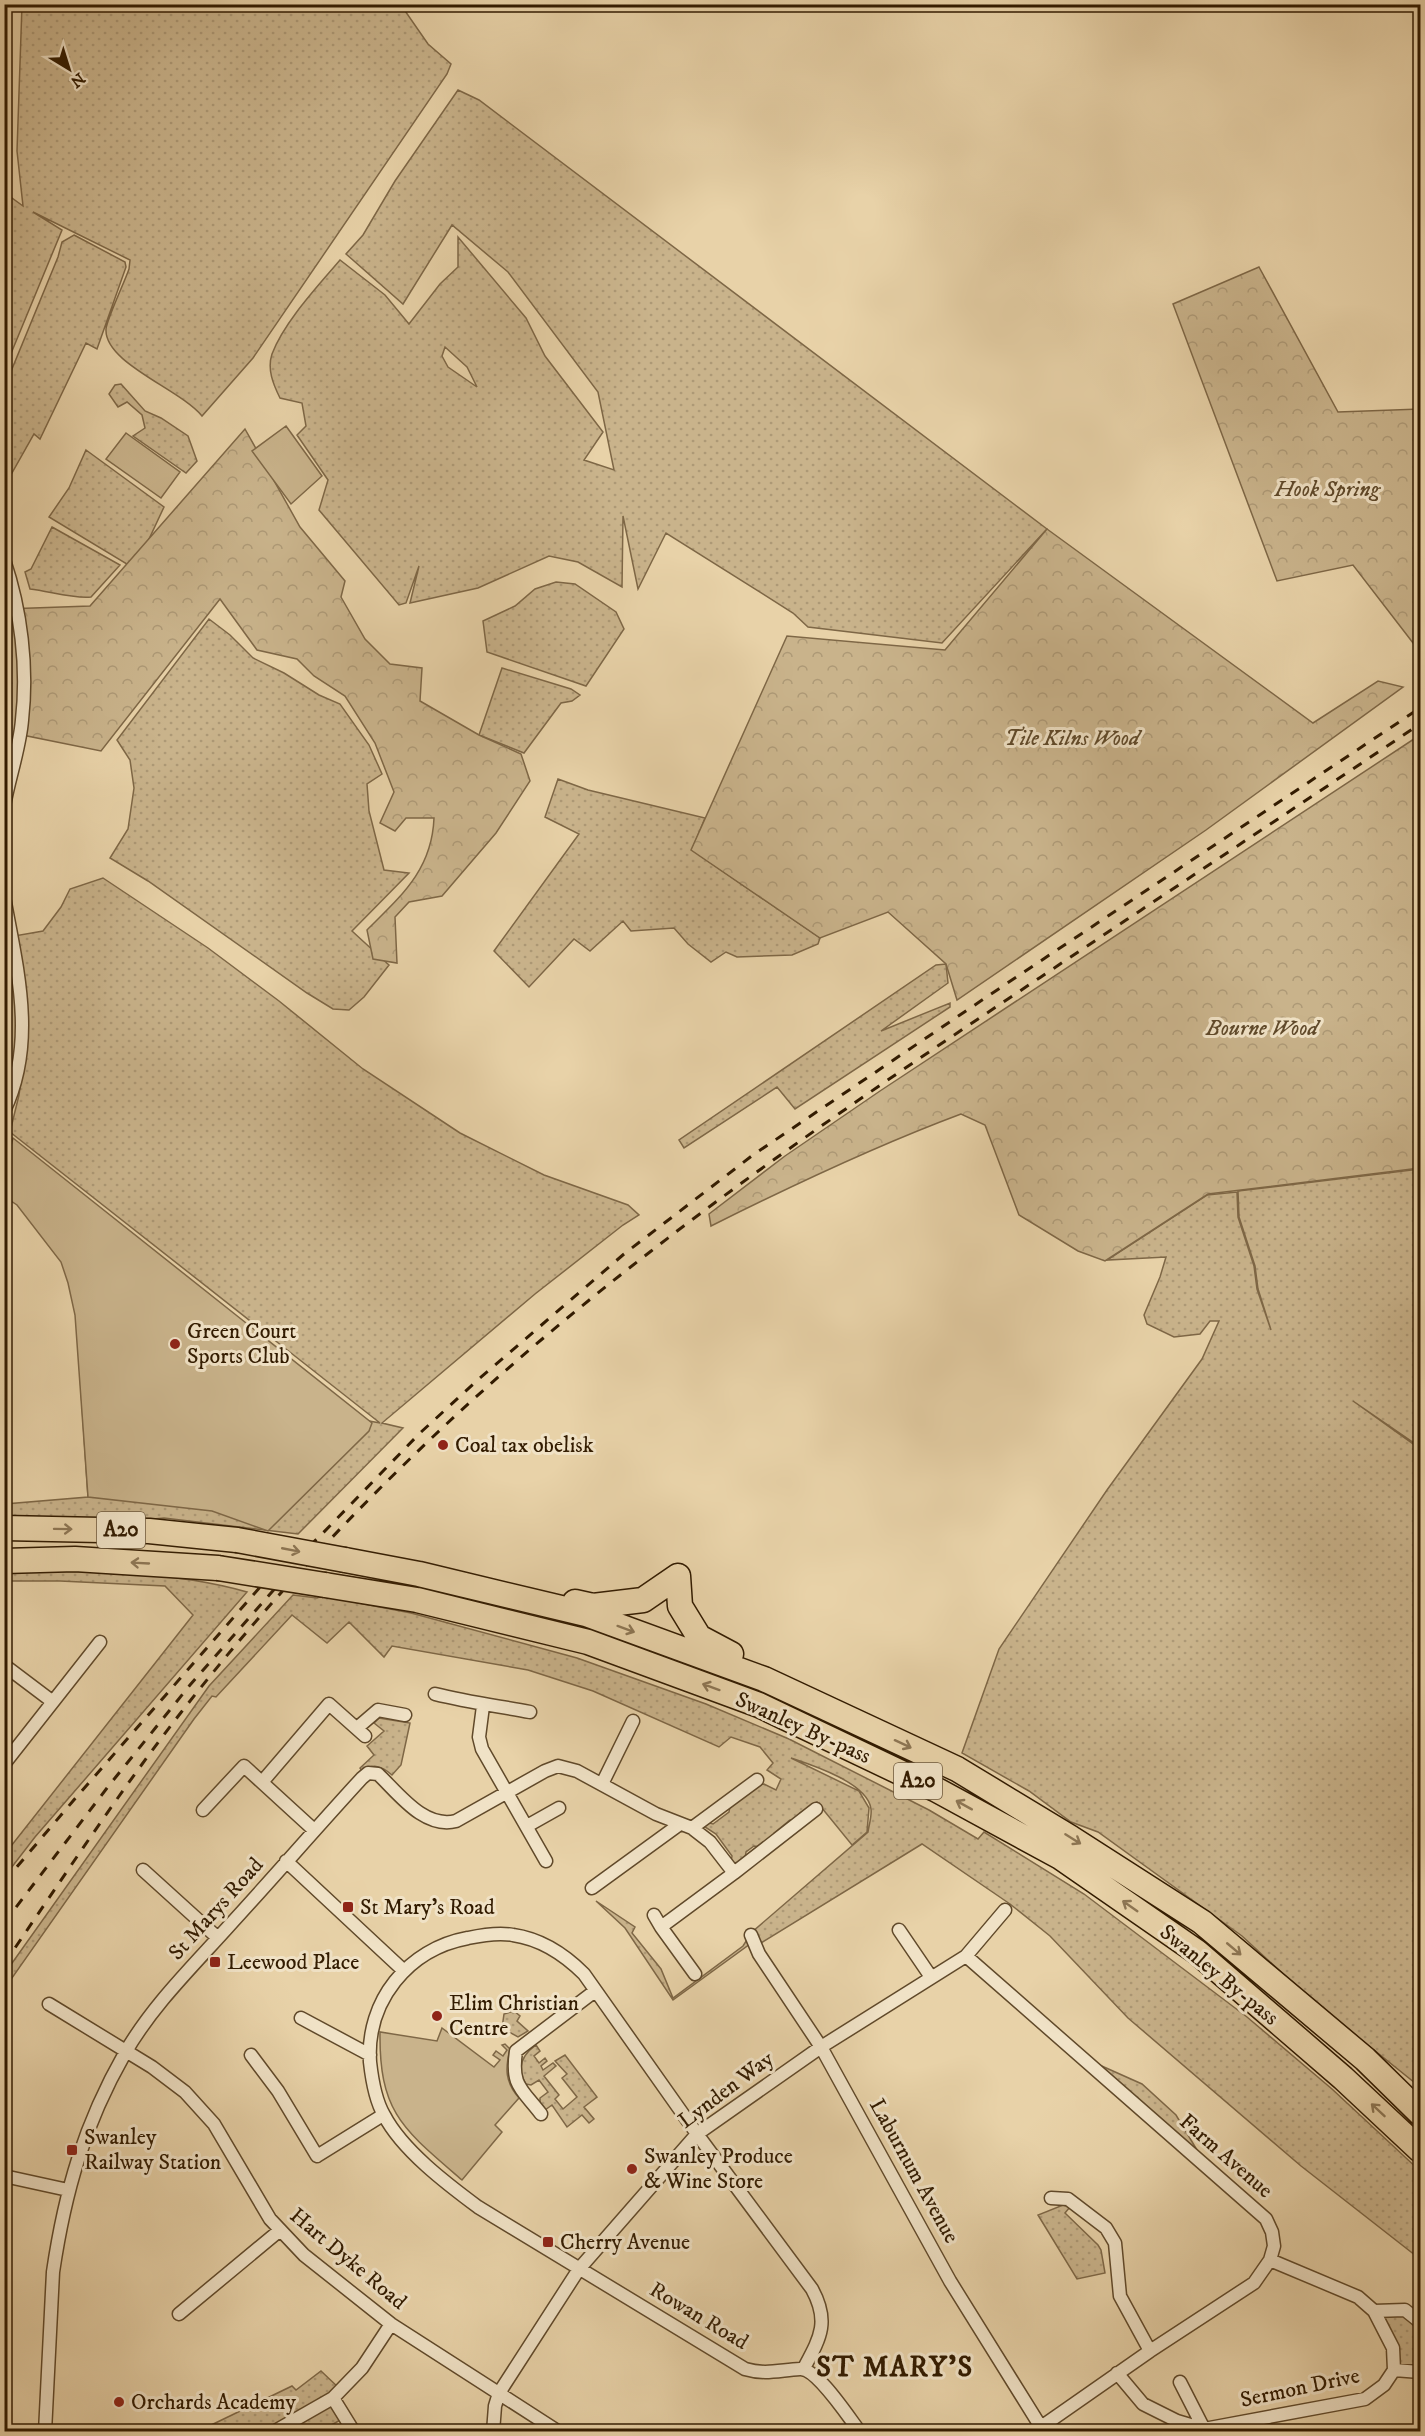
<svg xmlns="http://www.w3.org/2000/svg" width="1425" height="2436" viewBox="0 0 1425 2436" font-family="'IM FELL DW Pica',serif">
	<defs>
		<pattern id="grass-dots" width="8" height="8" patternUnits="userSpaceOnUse" patternTransform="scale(1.5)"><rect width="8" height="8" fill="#c9b38b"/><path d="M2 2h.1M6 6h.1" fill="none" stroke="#ad9976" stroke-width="1.8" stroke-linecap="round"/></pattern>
		<pattern id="forest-crowns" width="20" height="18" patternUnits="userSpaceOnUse" patternTransform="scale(1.5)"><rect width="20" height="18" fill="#c9b38b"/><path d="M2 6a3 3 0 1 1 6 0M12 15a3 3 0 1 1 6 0" fill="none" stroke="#ad9976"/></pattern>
	</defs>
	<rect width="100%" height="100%" fill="#e8d2a8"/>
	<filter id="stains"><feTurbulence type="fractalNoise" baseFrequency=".00333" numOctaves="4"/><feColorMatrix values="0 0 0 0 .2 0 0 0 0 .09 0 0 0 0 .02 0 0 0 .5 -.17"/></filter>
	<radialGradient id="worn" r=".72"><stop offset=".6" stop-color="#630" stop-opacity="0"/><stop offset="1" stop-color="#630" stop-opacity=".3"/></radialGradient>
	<!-- grass -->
	<path fill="url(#grass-dots)" stroke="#7e6746" stroke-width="1.5" fill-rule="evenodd" d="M22 5H401L428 44 451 64 447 74 253 358 202 416C180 389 104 363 106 329 107 319 125 281 129 269L130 260 33 212 62 230 5 368V193L23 206 17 151Z
		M458 90 479 100 1047 529 942 643 808 627 793 613 666 533 638 589 623 516 622 587 578 562 549 556 478 588 410 603 419 566 406 603 399 605 319 510 328 480 297 435 306 426 302 403 280 398C273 384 267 369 272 354 284 322 318 286 340 260L385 295 409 324 440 284 458 267V237L526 318 545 356 603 432 584 460 614 470 598 392 508 272 452 225 403 304 346 254 363 235 395 181ZM445 347 467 367 477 387 448 367 442 356Z
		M74 235 125 262 126 267 97 349 86 343 40 439 34 434 8 480 4 478 5 386 58 257 62 242Z
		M121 384 145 411 161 418 188 436 197 461 186 473 133 436 145 428 142 415 127 402 118 407 109 394 115 385Z
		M86 450 164 507 135 569 49 517 69 488Z
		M52 527 120 565 91 597C73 599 49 591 30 589L25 572 31 569Z
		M556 582 575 584 616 612 624 629 586 686 487 652 483 621 515 606 535 589Z
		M209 619 230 635 253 658 284 673 319 695 340 704 369 745 382 774 367 784 369 811 384 870 409 873 352 931 389 965 364 997 349 1010 333 1009 307 993 148 881 110 858 128 829 134 788 130 760 117 740Z
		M502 668 571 689 580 695 572 701 561 703 524 753 479 735Z
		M558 779 588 790 705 818 692 850 820 938 818 944 792 955 737 957 726 952 711 962 688 944 674 928 631 931 623 921 590 951 574 939 529 987 494 951 579 834 545 817Z
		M103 878 208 948 279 1001 363 1069 460 1133 544 1175 628 1205 639 1215 623 1225 535 1294 382 1423 403 1428 298 1534 164 1518 56 1528 5 1527V1504L88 1497 76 1314 337 1415 380 1423 10 1132 19 1095 28 1032 14 936 43 931 61 907 70 889Z
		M946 964 948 983 881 1031 950 1003V1007L795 1109 777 1087 684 1148 679 1140 936 965Z
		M1420 1169V1447L1353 1401 1420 1449V2087L1308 1997 1242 1936 1098 1832 1071 1822 1029 1791 962 1753 999 1649 1107 1490 1202 1359 1219 1321H1210L1200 1334 1174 1337 1147 1324 1144 1315 1160 1277 1166 1257 1107 1260 1207 1195 1237 1192 1238 1217 1254 1266 1257 1289 1271 1330 1258 1289 1255 1266 1239 1217 1238 1191Z
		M5 1571C85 1571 169 1570 247 1592L35 1837 5 1876 4 1855 193 1615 165 1586 60 1581H5Z
		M293 1595 317 1598 322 1596 411 1613 577 1658 706 1704 789 1739 929 1810 978 1839 984 1832 1084 1894 1247 2017 1332 2089 1420 2171V2259L1301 2166 1128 2018 1050 1936 1010 1904 922 1844 761 1943 757 1939 673 2000 625 1928 596 1901 635 1927 632 1933 661 1969 673 1998 743 1946 752 1932 868 1832C869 1825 872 1816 871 1809 868 1783 812 1765 791 1758L859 1791 869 1808 867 1832 852 1845 817 1802 800 1813 797 1821 790 1820 774 1833V1840L761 1847 754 1846 746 1852 745 1859 735 1864 731 1862 732 1856 716 1834 702 1825 706 1822 713 1824 729 1812 730 1806 758 1785 764 1784 776 1790 781 1779 767 1770 773 1763 760 1747 731 1737 719 1747 593 1691 528 1670 392 1646 384 1657 349 1622 327 1643 292 1615 216 1697 212 1696 194 1719 5 1988V1973L209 1686Z
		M379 1718 410 1723 401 1765 392 1775C382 1766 373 1763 362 1771L360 1768 374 1755 367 1746 384 1731 374 1723Z
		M514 2011 520 2016 517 2021 528 2031 518 2037 502 2028 504 2014Z
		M536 2045 540 2051 534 2056 539 2063 545 2058 547 2061 541 2066 543 2070 553 2063 556 2066 544 2076 559 2095 555 2099 563 2109 577 2097 562 2078 567 2074 555 2061 565 2055 597 2097 584 2107 594 2119 589 2123 582 2115 567 2127 552 2105 545 2110 540 2104V2098L548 2092 539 2080 531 2085 526 2084C516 2068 522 2055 536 2045Z
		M1095 2063 1142 2084 1176 2115 1200 2155Z
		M1063 2205 1070 2207 1065 2213 1098 2245 1101 2250 1105 2273 1077 2279 1038 2215Z
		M1405 2310 1420 2323V2371L1395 2369 1374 2311Z
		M321 2371 339 2388 342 2419 321 2431 204 2432 203 2429 292 2386 296 2390Z"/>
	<!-- forest -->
	<path fill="url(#forest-crowns)" stroke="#7e6746" stroke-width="1.5" d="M1259 267 1338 412 1420 409V652L1353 565 1277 581 1173 304Z
		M245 429 300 527 345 581 341 597 365 639 390 664 422 668 420 701 479 735 521 754 530 781 496 833 442 896 409 902 395 917 397 963 373 959 367 930C401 896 432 870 434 818H406L395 831 380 823 394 792 375 743 345 696 314 676 297 659 257 650 220 599 101 751 17 734 5 795V609L90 606Z
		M1047 529 1313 723 1378 681 1403 687 1206 830 957 1000 946 964 888 912 820 938 691 850 787 636 945 650Z
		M1420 735V1168L1208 1194 1105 1261 1078 1251 1019 1215 985 1125 961 1114C875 1146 793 1185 711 1226L709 1214 785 1156 880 1091Z"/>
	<!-- green -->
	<path fill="#c9b38b" stroke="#7e6746" stroke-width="1.5" d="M286 426 322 476 291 504 252 451Z
		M126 433 180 472 161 498 106 459Z
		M4 906 22 1033 4 1105Z
		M13 1138 372 1423 369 1431 268 1531 212 1511 88 1497 75 1315 68 1283 61 1262 17 1205 5 1197V1169Z
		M442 2028 494 2067 500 2060 493 2055 496 2051 503 2056 507 2050 502 2045 505 2044 510 2049C505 2069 505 2082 519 2098L495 2125 502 2132 462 2180C403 2129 379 2113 380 2032L437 2041Z"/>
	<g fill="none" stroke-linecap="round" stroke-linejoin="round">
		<defs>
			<path id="street" d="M4 560C21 610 28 667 22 720 20 747 9 778 4 806
				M4 897C17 968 37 1043 4 1111
				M4 1665 53 1702
				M435 1694C467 1702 498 1706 530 1712
				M483 1706 479 1737 482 1749 546 1861
				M357 1728 378 1710 405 1715
				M4 1764 100 1642
				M263 1781 329 1704 365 1736
				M602 1784 633 1721
				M203 1810 244 1766 314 1830
				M527 1826 559 1808
				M692 1828 710 1842 734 1873 816 1809
				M286 1861 403 1970
				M143 1870 218 1938
				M592 1888 680 1824
				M654 1915 661 1927 734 1873
				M661 1927 695 1974
				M899 1930 931 1977
				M751 1935 759 1954 821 2047 950 2281 1044 2432
				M966 1956 1266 2219 1272 2232 1274 2246 1270 2260 1254 2283 1150 2351 1034 2432
				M49 2004 152 2067 185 2092 214 2124 270 2219 304 2255 391 2324 559 2432
				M301 2018 370 2055
				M251 2055 278 2091 317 2156 383 2115
				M541 2114C521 2088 511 2086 516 2051L595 1991
				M4 2176 68 2190
				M1051 2198 1068 2199 1106 2228 1115 2243 1120 2296 1150 2351
				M1374 2311 1405 2310 1420 2322
				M179 2314 279 2231
				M804 2368C820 2338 830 2322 812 2289L697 2134 584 1974C564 1954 541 1939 513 1935 498 1932 482 1935 468 1938 408 1949 366 2001 370 2062 372 2080 375 2100 384 2115 402 2150 447 2184 478 2207L745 2369C765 2375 780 2370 800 2369 817 2368 849 2418 860 2432
				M1394 2370 1420 2372
				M1117 2373 1143 2404 1177 2421 1204 2429
				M1180 2382 1204 2429 1365 2399 1384 2385 1394 2370 1393 2348 1374 2311 1358 2297 1270 2260
				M277 2430 333 2398
				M45 2432 53 2272C65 2191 84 2125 125 2053 152 2006 192 1967 228 1927 273 1878 317 1827 362 1778L368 1773 378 1774C399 1794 424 1829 456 1821L545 1771 558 1766 577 1771 656 1814 692 1828 757 1780
				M354 2432 333 2398 362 2368 391 2324
				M493 2432 495 2406 499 2393 579 2269 697 2134 821 2047 966 1956 1005 1910"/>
			<path id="highway" d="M4 1528 149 1531 237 1540
				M345 1560 419 1574 586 1614 764 1679 957 1769 1071 1838 1202 1922 1365 2059 1420 2113
				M4 1561 75 1559 218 1568
				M678 1576 680 1606 699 1637 731 1654
				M325 1585 417 1600 588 1642 759 1705 935 1789 1060 1857 1197 1952 1343 2078 1420 2150
				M575 1602 593 1606 643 1600 678 1576"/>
		</defs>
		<!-- street casing -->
		<use href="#street" stroke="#60492a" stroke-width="15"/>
		<!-- highway casing -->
		<use href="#highway" stroke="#321b00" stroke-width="27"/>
		<!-- street -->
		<use href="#street" stroke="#f0e2c6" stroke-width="12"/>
		<!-- highway -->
		<use href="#highway" stroke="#e8d2a8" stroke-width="24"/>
		<!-- rail -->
		<path stroke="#321b00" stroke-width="3" stroke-dasharray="10 10" stroke-linecap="butt" d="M266 1588 322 1534 420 1433 480 1378 624 1254 753 1155 991 994 1420 708
			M4 1882 73 1801 268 1578
			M4 1923 107 1788 190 1685 278 1585
			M4 1964C67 1872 128 1778 198 1691 265 1607 339 1527 417 1452 594 1281 795 1141 999 1005 1139 911 1280 818 1420 724"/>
		<defs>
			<path id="highway-bridge" d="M237 1540 345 1560
				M218 1568 325 1585"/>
		</defs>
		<!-- highway-bridge casing -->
		<use href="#highway-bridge" stroke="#321b00" stroke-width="27" stroke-linecap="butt"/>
		<!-- highway-bridge -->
		<use href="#highway-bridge" stroke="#e8d2a8" stroke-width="24"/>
	</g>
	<!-- one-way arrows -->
	<defs><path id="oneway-shaft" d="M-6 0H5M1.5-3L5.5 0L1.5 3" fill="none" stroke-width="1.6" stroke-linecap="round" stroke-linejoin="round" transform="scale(1.5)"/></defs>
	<g stroke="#8d7654">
		<use href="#oneway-shaft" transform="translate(63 1529) rotate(1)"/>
		<use href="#oneway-shaft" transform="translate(291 1550) rotate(11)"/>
		<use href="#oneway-shaft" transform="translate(140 1563) rotate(-177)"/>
		<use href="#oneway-shaft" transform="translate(626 1629) rotate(20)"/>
		<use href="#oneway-shaft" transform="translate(711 1687) rotate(-160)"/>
		<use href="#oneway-shaft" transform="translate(903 1744) rotate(25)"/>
		<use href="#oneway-shaft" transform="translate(964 1805) rotate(-151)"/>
		<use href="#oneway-shaft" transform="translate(1073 1839) rotate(32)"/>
		<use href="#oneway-shaft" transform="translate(1130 1906) rotate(-145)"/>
		<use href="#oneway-shaft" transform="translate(1234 1949) rotate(40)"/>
		<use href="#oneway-shaft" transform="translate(1378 2110) rotate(-137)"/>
	</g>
	<!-- markers -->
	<g fill="#8f2418" stroke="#f0e2c6" stroke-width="2">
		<circle cx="175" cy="1344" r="6"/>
		<circle cx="443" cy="1445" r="6"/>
		<rect x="342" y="1901" width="12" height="12" rx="3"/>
		<rect x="209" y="1956" width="12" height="12" rx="3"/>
		<circle cx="437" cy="2016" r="6"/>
		<rect x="66" y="2144" width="12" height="12" rx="3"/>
		<circle cx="632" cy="2169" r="6"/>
		<rect x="542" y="2236" width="12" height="12" rx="3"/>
		<circle cx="119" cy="2402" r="6"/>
	</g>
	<g text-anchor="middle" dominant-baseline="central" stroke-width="6" stroke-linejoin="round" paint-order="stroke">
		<!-- shield labels -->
		<g fill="#f0e2c6" stroke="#6b573b" stroke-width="1.5">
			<rect x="97" y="1512" width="48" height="36" rx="4.5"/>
			<rect x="894" y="1763" width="48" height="36" rx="4.5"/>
		</g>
		<g font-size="21" font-weight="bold" fill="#321b00">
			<text x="121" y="1530">A20</text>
			<text x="918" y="1781">A20</text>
		</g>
		<!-- park labels -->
		<g font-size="22" font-style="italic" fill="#5f492a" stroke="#f0e2c6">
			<text x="1327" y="489">Hook Spring</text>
			<text x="1072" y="738">Tile Kilns Wood</text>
			<text x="1262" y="1028">Bourne Wood</text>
		</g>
		<!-- poi labels -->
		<g font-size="22" fill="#321b00" stroke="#f0e2c6" text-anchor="start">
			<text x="187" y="1331">Green Court<tspan x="187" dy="25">Sports Club</tspan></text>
			<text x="455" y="1445">Coal tax obelisk</text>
			<text x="360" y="1907">St Mary's Road</text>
			<text x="227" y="1962">Leewood Place</text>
			<text x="449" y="2003">Elim Christian<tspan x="449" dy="25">Centre</tspan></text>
			<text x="84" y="2137">Swanley<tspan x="84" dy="25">Railway Station</tspan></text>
			<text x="644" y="2156">Swanley Produce<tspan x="644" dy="25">&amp; Wine Store</tspan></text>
			<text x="560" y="2242">Cherry Avenue</text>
			<text x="131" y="2402">Orchards Academy</text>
		</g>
		<!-- street labels -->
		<g font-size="22" fill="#321b00" stroke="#f0e2c6">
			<text transform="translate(803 1728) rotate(24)">Swanley By-pass</text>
			<text transform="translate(216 1909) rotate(-48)">St Marys Road</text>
			<text transform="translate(1219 1975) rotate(39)">Swanley By-pass</text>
			<text transform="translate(726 2090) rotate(-37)">Lynden Way</text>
			<text transform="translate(1226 2156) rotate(41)">Farm Avenue</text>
			<text transform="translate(914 2171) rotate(61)">Laburnum Avenue</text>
			<text transform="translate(348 2259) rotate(40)">Hart Dyke Road</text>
			<text transform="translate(699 2316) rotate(31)">Rowan Road</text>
			<text transform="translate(1300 2388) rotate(-12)">Sermon Drive</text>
		</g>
		<!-- district labels -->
		<g font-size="28" font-weight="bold" letter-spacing="1.5" fill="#321b00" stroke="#f0e2c6">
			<text x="895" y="2367">ST MARY'S</text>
		</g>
	</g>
	<!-- margin -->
	<rect width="1425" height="2436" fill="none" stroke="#e8d2a8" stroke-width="24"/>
	<rect x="6" y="6" width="1413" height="2424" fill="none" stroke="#321b00" stroke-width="3"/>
	<rect x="12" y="12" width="1401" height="2412" fill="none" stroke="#321b00" stroke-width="1.5"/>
	<!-- north arrow -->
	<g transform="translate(69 69) rotate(142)" stroke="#f0e2c6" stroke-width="4.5" paint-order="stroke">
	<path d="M0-4.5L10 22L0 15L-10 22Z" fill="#321b00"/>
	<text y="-9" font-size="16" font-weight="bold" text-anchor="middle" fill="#321b00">N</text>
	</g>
	<rect width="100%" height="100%" filter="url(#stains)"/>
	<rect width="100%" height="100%" fill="url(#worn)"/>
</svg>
